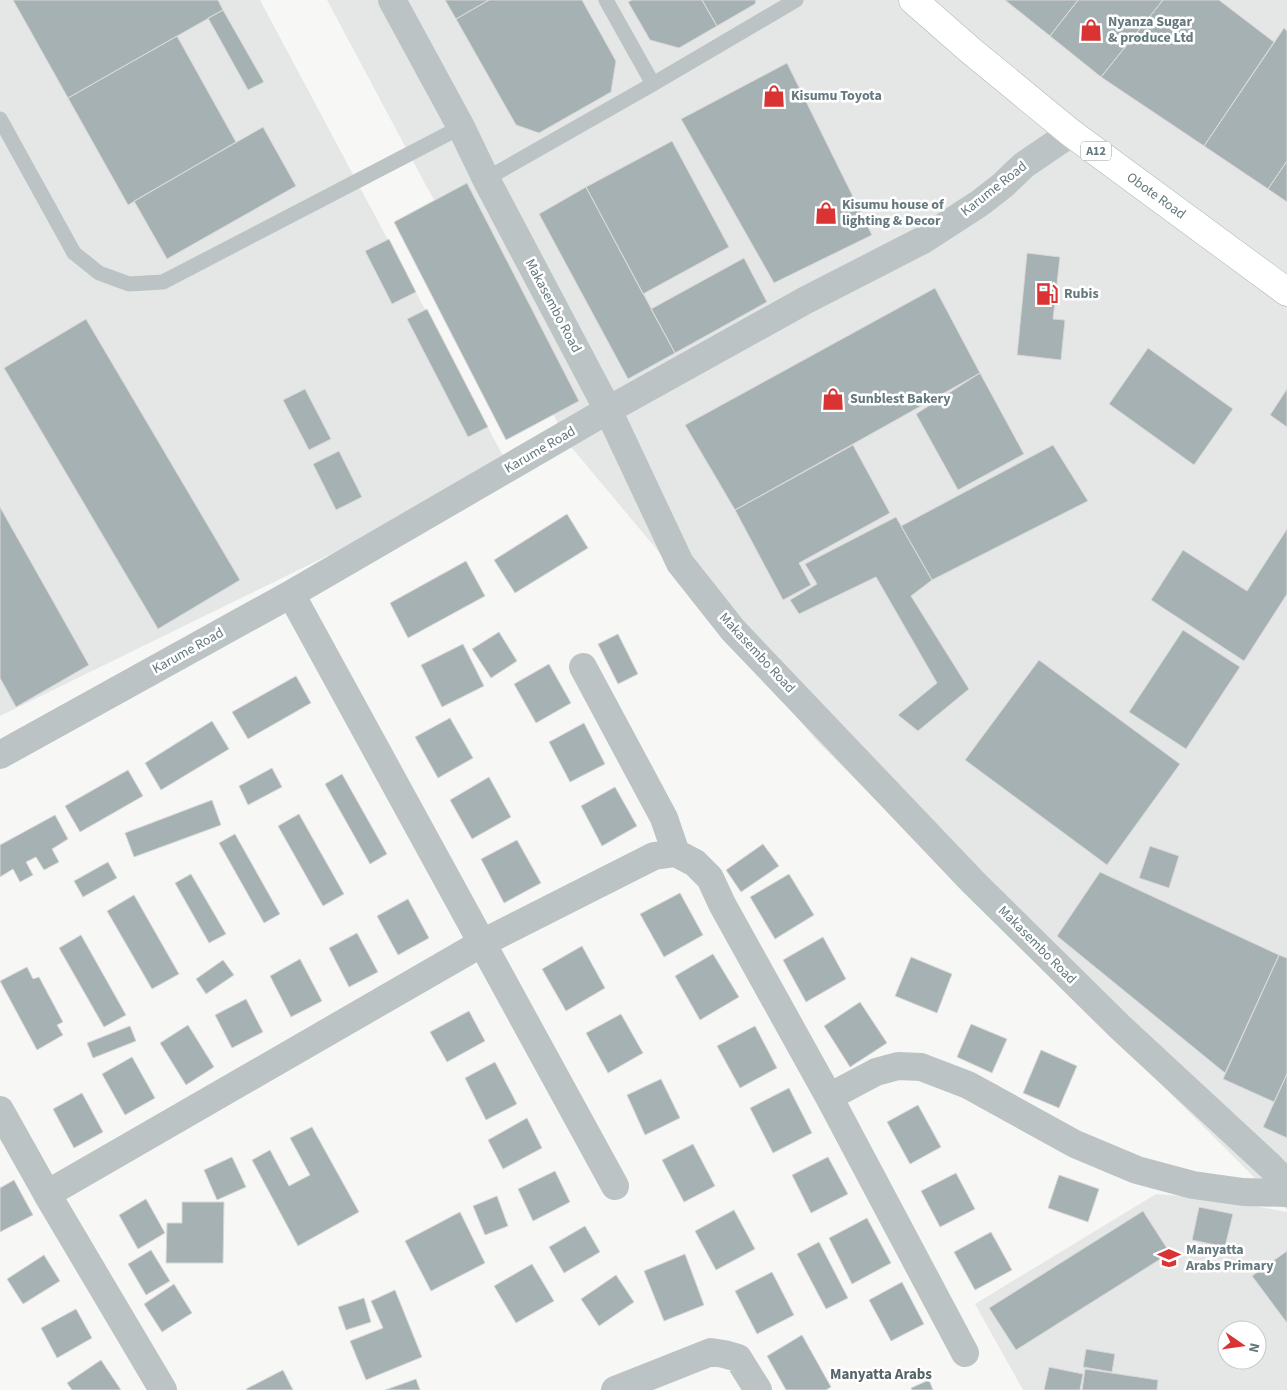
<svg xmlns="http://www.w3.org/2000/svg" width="1287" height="1390" viewBox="0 0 1287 1390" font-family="'Source Sans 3',sans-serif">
	<rect width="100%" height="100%" fill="#f7f7f5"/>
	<!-- built -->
	<path fill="#e5e7e6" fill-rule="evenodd" d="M0 0H260L509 467 0 716Z
		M327 0H1287V1210L816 740 572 448 423 180Z
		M1156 1194 1218 1199 1287 1212V1390H1023L975 1304ZM1227 1330H1257V1360H1227Z"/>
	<!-- building -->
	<path fill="#a6b1b4" stroke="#d9d8d7" d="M13 0H218L223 10 68 98Z
		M445 0H489L456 19Z
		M489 0H582L616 61 611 92 539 133 516 125 456 19Z
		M632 0H702L717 26 679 48 650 40 628 2Z
		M702 0H756L755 4 717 26Z
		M1005 0H1078L1050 36Z
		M1078 0H1163L1101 77 1050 36Z
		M1163 0H1219L1274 42 1204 146 1101 77Z
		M223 10 264 82 248 90 208 18Z
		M1284 28 1287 31V161L1268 189 1204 146Z
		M177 36 236 142 128 205 68 98Z
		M787 63 872 235 774 283 681 119Z
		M263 127 296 186 167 259 134 201Z
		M672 141 729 247 643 294 586 187Z
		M1287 161V202L1268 189Z
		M467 183 579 401 506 440 394 222Z
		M586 187 675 353 628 379 539 214Z
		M389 239 416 292 392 304 365 251Z
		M1027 253 1060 257 1053 319 1065 320 1061 360 1017 355Z
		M744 258 767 302 675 353 651 309Z
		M935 288 980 373 735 510 685 425Z
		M427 309 488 427 468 437 407 319Z
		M86 319 240 580 158 629 4 368Z
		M1148 348 1233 409 1194 465 1109 404Z
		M980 373 1024 454 958 490 916 414Z
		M305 389 331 439 309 450 283 400Z
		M1287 389V427L1270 415Z
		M853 445 890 513 799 563 811 585 783 600 735 510Z
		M1053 445 1088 501 932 580 901 526Z
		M339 451 362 497 336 510 313 464Z
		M0 507 89 665 16 707 0 678Z
		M567 514 588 548 515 593 494 560Z
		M896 517 932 580 911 596 969 689 918 731 898 715 937 683 876 577 799 614 790 600 817 584 805 564Z
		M1287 529V594L1244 661 1151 600 1183 550 1247 591Z
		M466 561 485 596 408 638 390 603Z
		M1183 630 1240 667 1186 749 1129 712Z
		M499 632 517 661 491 678 472 649Z
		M618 634 638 674 618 684 598 644Z
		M463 644 484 686 442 707 421 665Z
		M1039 660 1180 764 1107 865 965 760Z
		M549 664 571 703 536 723 514 684Z
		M296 676 311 703 248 739 232 712Z
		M450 718 473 758 438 778 415 737Z
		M212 721 229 749 161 790 145 763Z
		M584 723 605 764 570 782 549 742Z
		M272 768 282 787 248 805 239 786Z
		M128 770 143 796 80 832 65 806Z
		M342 774 387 854 370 864 325 784Z
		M489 777 511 817 472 839 450 800Z
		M615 787 637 826 602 846 581 806Z
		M212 800 221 825 134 857 125 833Z
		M299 814 344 894 323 906 278 826Z
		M55 815 68 839 52 849 59 862 44 870 36 857 26 862 33 875 20 882 13 869 0 877V845Z
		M235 834 280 914 264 923 219 843Z
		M517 840 541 883 504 903 481 859Z
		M763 844 779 866 741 892 726 870Z
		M1150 846 1179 856 1169 888 1139 878Z
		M108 862 117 878 83 897 74 881Z
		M1100 872 1279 955 1225 1073 1057 936Z
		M191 874 226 934 209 943 175 883Z
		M789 874 814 915 775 939 750 897Z
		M680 893 703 935 664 957 640 914Z
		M134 895 179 974 152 989 107 911Z
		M408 899 429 938 398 955 377 916Z
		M357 933 378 972 349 987 329 948Z
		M81 935 126 1015 104 1027 59 948Z
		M823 937 846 979 806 1002 783 960Z
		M582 946 605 988 566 1011 542 969Z
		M713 954 739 997 700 1020 675 976Z
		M1279 955 1287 958V1074L1274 1102 1223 1079Z
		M911 957 952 974 937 1013 895 996Z
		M300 959 322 1001 291 1017 270 976Z
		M223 960 234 975 206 994 196 979Z
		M27 967 33 979 39 977 63 1022 57 1025 63 1035 37 1050 0 981Z
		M246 999 263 1032 232 1048 215 1015Z
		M860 1002 887 1043 850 1067 824 1026Z
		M469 1011 485 1041 447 1062 430 1032Z
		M621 1014 643 1053 608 1073 586 1033Z
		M971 1024 1007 1039 992 1073 957 1057Z
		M188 1025 214 1067 186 1085 160 1043Z
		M130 1026 136 1041 93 1058 87 1043Z
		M755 1026 777 1068 740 1088 717 1046Z
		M1041 1050 1077 1066 1059 1108 1023 1093Z
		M132 1057 155 1098 125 1115 102 1074Z
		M495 1062 517 1104 486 1120 465 1078Z
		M1287 1074V1138L1263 1127Z
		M661 1079 680 1118 645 1135 627 1095Z
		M789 1088 812 1133 773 1153 750 1108Z
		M82 1093 103 1132 74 1148 53 1109Z
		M918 1105 941 1147 910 1164 887 1122Z
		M527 1118 542 1148 503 1169 488 1140Z
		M312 1127 359 1212 298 1246 252 1160 270 1150 289 1186 310 1175 290 1138Z
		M693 1144 715 1186 684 1202 662 1160Z
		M232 1157 246 1187 217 1200 204 1170Z
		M828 1157 848 1194 811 1213 792 1175Z
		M555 1171 570 1202 533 1221 518 1189Z
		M956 1173 975 1209 940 1227 921 1191Z
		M1059 1175 1099 1189 1088 1222 1048 1208Z
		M14 1180 33 1215 0 1232V1188Z
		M497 1196 508 1226 485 1235 473 1206Z
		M146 1199 165 1233 138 1249 119 1215Z
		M182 1202H224L223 1263H166L167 1223H182Z
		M1199 1207 1233 1214 1225 1247 1192 1240Z
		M734 1210 755 1249 716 1270 695 1231Z
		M1143 1211 1170 1253 1016 1350 989 1308Z
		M460 1212 485 1263 431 1291 405 1241Z
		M867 1218 891 1263 852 1284 829 1238Z
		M585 1226 600 1252 564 1273 549 1247Z
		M991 1232 1012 1270 975 1290 954 1252Z
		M819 1242 848 1298 826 1309 797 1254Z
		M151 1250 170 1281 146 1295 128 1264Z
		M1287 1251V1323L1252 1276Z
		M685 1254 704 1305 664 1321 644 1271Z
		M44 1255 60 1281 23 1304 7 1279Z
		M532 1264 554 1301 516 1323 494 1286Z
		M772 1272 794 1315 757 1334 735 1291Z
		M616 1275 634 1302 599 1326 581 1299Z
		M902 1282 924 1324 891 1341 869 1300Z
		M174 1284 192 1313 162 1332 144 1304Z
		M395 1290 422 1357 366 1380 350 1341 383 1328 371 1301Z
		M364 1298 371 1322 346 1330 338 1307Z
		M76 1309 92 1338 57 1358 41 1328Z
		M802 1335 831 1387 826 1390H786L767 1356Z
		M1086 1349 1115 1354 1112 1372 1083 1367Z
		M101 1360 121 1390H72L67 1383Z
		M1049 1367 1083 1374 1080 1390H1044Z
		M1085 1369 1158 1380 1157 1390H1082Z
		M283 1370 293 1390H247L246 1389Z
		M416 1379 420 1390H385Z
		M929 1380 933 1390H912L911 1388Z"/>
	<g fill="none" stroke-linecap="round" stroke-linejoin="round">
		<defs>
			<path id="highway" d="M913 0 970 50 1071 133 1287 292"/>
		</defs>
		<!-- highway casing -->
		<use href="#highway" stroke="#b0b6b8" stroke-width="29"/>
		<!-- lane -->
		<path stroke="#bcc3c4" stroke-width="15" d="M606 0 653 84
			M0 119 74 253 99 273 129 284 163 282 461 127
			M486 179 653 84 796 0"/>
		<!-- street -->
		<path stroke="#bcc3c4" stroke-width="28" d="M392 0 461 127 486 179 608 410 680 563 733 630 973 882 1120 1027 1270 1166 1287 1184
			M291 594 615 1186
			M583 667 664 818 676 853
			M0 755 291 594 608 410 806 300 923 240 980 203 1003 185 1024 165 1071 133
			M829 1097 876 1072 898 1066 921 1067 968 1085 1075 1144 1137 1170 1193 1185 1243 1192 1287 1193
			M0 1110 47 1194 163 1390
			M47 1194 482 943 654 856 676 853 695 863 710 878 722 904 829 1097 965 1353
			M615 1390 711 1352 724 1354 738 1358 758 1390"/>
		<!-- highway -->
		<use href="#highway" stroke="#fff" stroke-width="28"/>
	</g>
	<!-- icons -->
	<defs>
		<symbol id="shop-bare" viewBox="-9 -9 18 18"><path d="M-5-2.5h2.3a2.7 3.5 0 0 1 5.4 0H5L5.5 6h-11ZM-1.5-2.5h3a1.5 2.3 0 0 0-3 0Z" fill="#d93333" stroke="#fff" stroke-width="2.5" paint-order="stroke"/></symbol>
		<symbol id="fuel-bare" viewBox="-9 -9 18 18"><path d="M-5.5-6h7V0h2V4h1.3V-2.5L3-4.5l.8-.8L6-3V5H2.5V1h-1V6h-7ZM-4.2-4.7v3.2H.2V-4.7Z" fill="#d93333" stroke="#fff" stroke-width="2.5" paint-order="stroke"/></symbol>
		<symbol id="school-bare" viewBox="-9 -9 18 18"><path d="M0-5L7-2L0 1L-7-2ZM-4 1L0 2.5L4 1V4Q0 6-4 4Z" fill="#d93333" stroke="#fff" stroke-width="2.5" paint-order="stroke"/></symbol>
	</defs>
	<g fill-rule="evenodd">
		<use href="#shop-bare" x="1075" y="14" width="32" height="32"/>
		<use href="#shop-bare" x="758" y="80" width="32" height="32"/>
		<use href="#shop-bare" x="810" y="197" width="32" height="32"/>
		<use href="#fuel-bare" x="1031" y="278" width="32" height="32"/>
		<use href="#shop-bare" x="817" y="383" width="32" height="32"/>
		<use href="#school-bare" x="1153" y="1242" width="32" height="32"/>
	</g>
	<g text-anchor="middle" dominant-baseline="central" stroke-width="5" stroke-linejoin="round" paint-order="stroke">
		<!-- shield labels -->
		<rect fill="#fff" stroke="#92a1a5" stroke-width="1" x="1081" y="141.5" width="30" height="19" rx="4"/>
		<g font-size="12" font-weight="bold" fill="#64797e">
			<text x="1096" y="151">A12</text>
		</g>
		<!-- poi labels -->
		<g font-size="14" font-weight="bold" fill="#64797e" stroke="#fff" text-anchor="start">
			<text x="1108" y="22">Nyanza Sugar<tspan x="1108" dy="16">&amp; produce Ltd</tspan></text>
			<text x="791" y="96">Kisumu Toyota</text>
			<text x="842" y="205">Kisumu house of<tspan x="842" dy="16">lighting &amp; Decor</tspan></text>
			<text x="1064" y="294">Rubis</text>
			<text x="850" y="399">Sunblest Bakery</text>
			<text x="1186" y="1250">Manyatta<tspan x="1186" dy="16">Arabs Primary</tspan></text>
		</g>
		<!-- street labels -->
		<g font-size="14" fill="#64797e" stroke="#fff">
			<text transform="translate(994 189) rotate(-38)">Karume Road</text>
			<text transform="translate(1156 196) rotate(36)">Obote Road</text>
			<text transform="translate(553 306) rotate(62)">Makasembo Road</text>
			<text transform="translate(540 450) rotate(-30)">Karume Road</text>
			<text transform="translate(188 651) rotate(-29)">Karume Road</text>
			<text transform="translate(757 653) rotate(47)">Makasembo Road</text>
			<text transform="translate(1037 945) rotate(45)">Makasembo Road</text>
		</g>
		<!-- neighbourhood labels -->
		<g font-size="15" font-weight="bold" fill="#566569" stroke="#fff">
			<text x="881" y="1374">Manyatta Arabs</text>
		</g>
	</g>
	<!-- north arrow -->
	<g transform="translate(1242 1345) rotate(103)"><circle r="24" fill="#ffffff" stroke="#c1c9cb"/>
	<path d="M0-4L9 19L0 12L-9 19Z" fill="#d93333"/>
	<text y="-8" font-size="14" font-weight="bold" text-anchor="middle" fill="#64797e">N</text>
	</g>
</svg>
